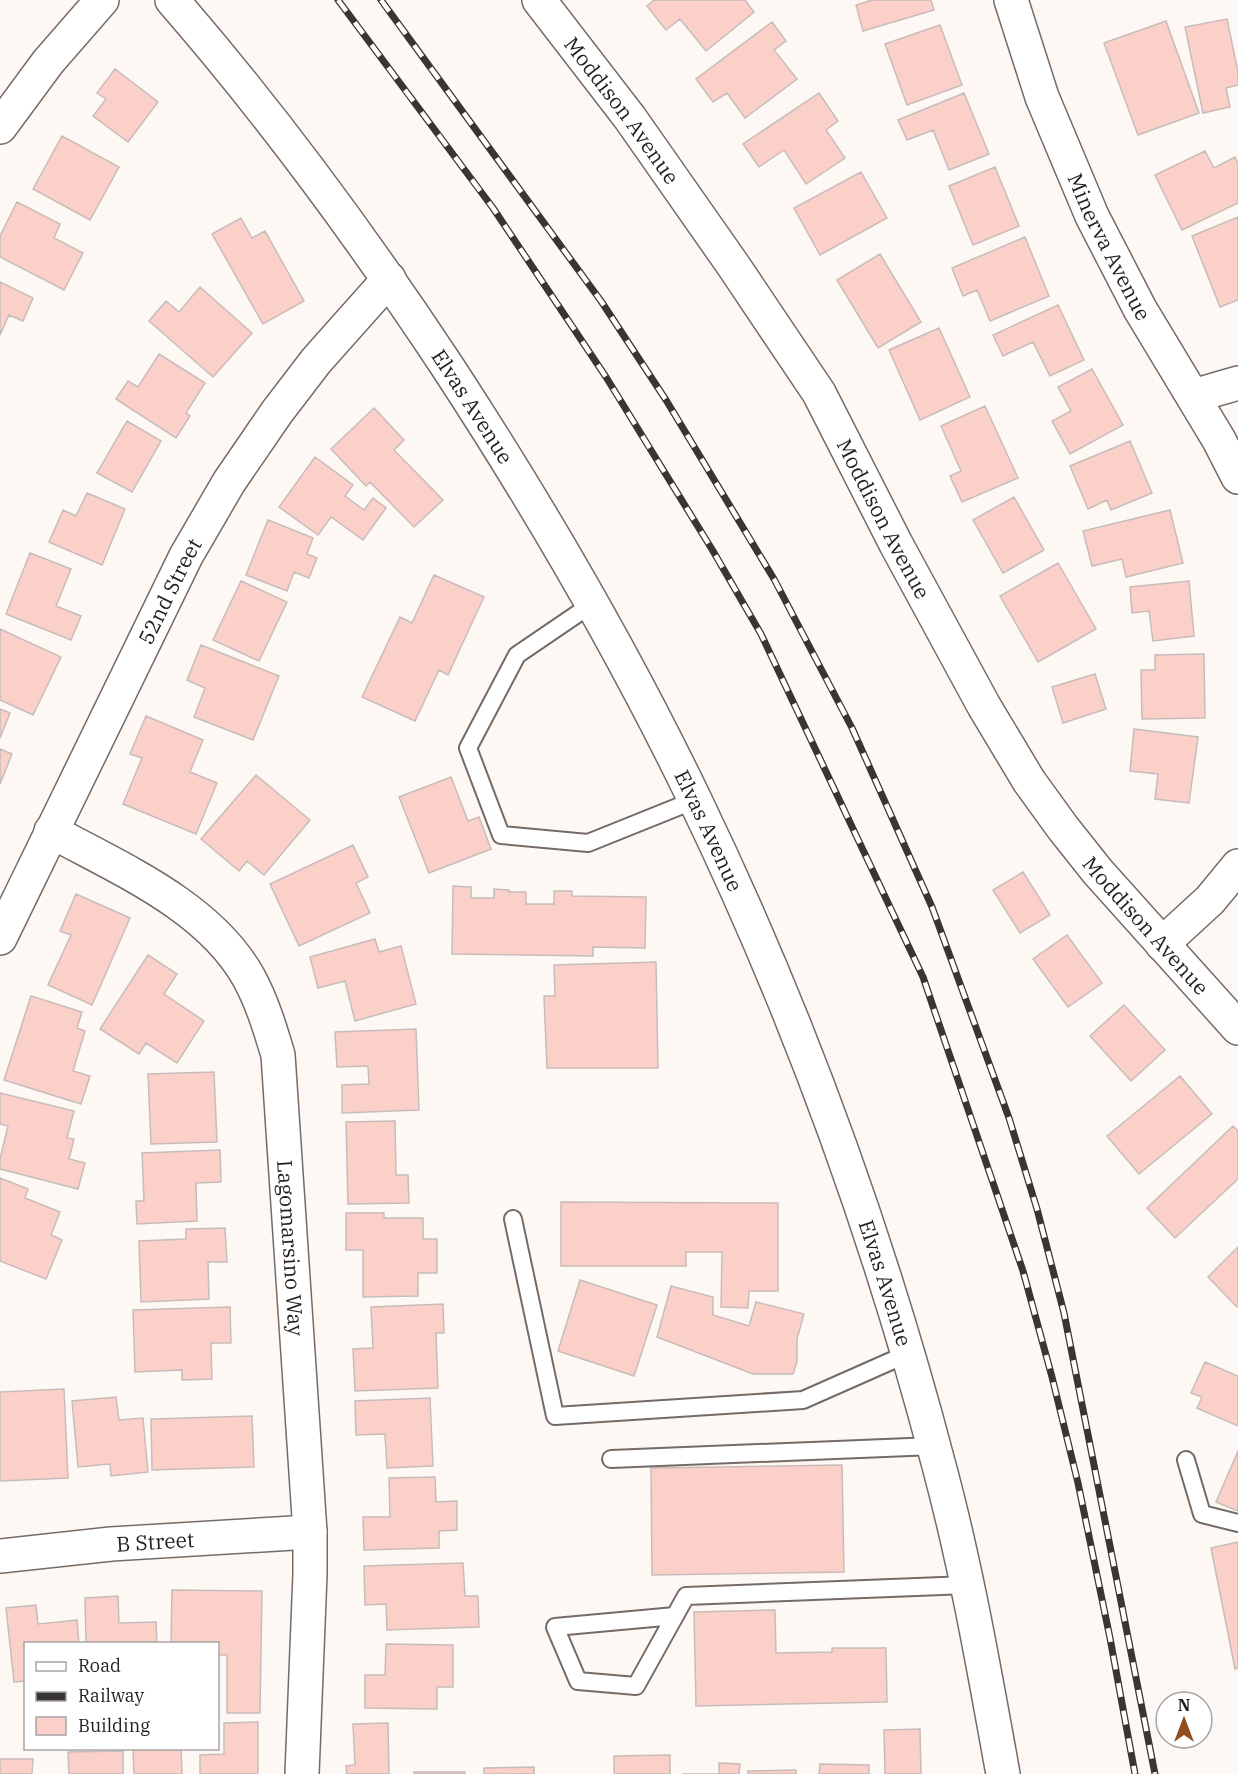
<svg xmlns="http://www.w3.org/2000/svg" width="1238" height="1774" viewBox="0 0 1238 1774" font-family="'IBM Plex Serif',serif">
	<rect width="100%" height="100%" fill="#fef8f5"/>
	<!-- building -->
	<path fill="#fad0c9" stroke="#c8bcbb" stroke-width="1.5" d="M654 0H745L754 12 706 51 680 19 666 30 647 6Z
		M872 0H931L934 10 863 31 856 5Z
		M1227 19 1238 72V85L1226 88 1230 107 1203 113 1185 27Z
		M1166 21 1199 113 1138 135 1104 43Z
		M772 22 786 41 774 50 797 79 745 118 727 93 713 102 696 79Z
		M940 25 962 85 907 105 885 44Z
		M115 69 158 102 128 142 93 116 106 99 97 93Z
		M819 93 838 121 826 130 845 158 806 184 784 150 759 167 743 144Z
		M964 93 989 154 949 170 933 130 907 140 898 120Z
		M62 136 119 167 90 220 33 189Z
		M1205 151 1214 168 1235 157 1238 164V203L1182 230 1155 175Z
		M995 167 1019 226 973 245 949 186Z
		M861 172 887 218 820 255 794 208Z
		M17 202 60 224 54 238 83 253 64 290 0 257V236Z
		M1238 217V300L1220 307 1192 236Z
		M241 218 252 238 265 231 304 301 263 324 212 234Z
		M1025 237 1049 296 990 321 977 290 963 296 952 268Z
		M880 254 921 322 878 348 837 280Z
		M0 282 33 298 23 321 9 315 0 335Z
		M200 287 252 333 213 377 149 321 166 301 179 312Z
		M1058 305 1084 360 1050 376 1033 342 1003 356 993 335Z
		M939 328 970 397 920 420 889 350Z
		M159 354 205 383 186 413 190 416 176 438 116 399 128 381 138 387Z
		M1092 369 1123 425 1070 454 1052 421 1071 411 1058 387Z
		M985 406 1018 478 962 502 950 476 961 471 941 426Z
		M374 408 404 440 394 450 443 500 414 527 370 482 366 486 331 449Z
		M127 421 161 441 132 492 97 473Z
		M1130 441 1152 493 1111 510 1107 500 1088 509 1070 466Z
		M315 457 353 485 345 496 364 510 373 498 386 508 363 540 331 517 318 535 279 507Z
		M87 493 125 509 102 565 49 542 63 510 76 516Z
		M1014 497 1044 550 1003 573 973 520Z
		M1170 510 1183 563 1126 577 1122 559 1092 566 1083 531Z
		M268 520 313 538 307 554 317 558 309 578 294 572 287 591 246 575Z
		M30 553 71 569 56 606 81 616 71 640 6 614Z
		M1058 563 1096 629 1038 662 1000 596Z
		M434 575 484 597 448 675 439 670 415 721 362 697 400 617 412 623Z
		M241 581 287 602 259 661 213 640Z
		M1189 581 1194 636 1153 641 1149 611 1132 613 1130 587Z
		M0 629 61 657 33 715 0 700Z
		M201 645 279 676 253 740 194 717 205 688 187 680Z
		M1204 654 1205 718 1142 719 1141 670H1155V655Z
		M1095 674 1106 709 1063 723 1052 687Z
		M0 709 10 713 0 738Z
		M146 716 203 740 190 772 217 783 196 834 123 804 142 758 130 754Z
		M1134 729 1198 737 1189 803 1155 799 1158 774 1130 771Z
		M0 749 12 754 0 784Z
		M256 775 310 820 264 875 247 861 239 871 201 839Z
		M451 777 468 821 479 817 491 849 429 873 399 797Z
		M353 845 368 877 356 883 370 913 299 946 270 884Z
		M1023 872 1050 915 1020 933 993 890Z
		M453 886 471 887V898H494V889L509 890V892H526V904H554V891H572V896L646 897 645 948 593 947V956L452 954Z
		M76 894 130 918 92 1005 48 985 71 935 60 931Z
		M1067 935 1102 983 1068 1007 1033 959Z
		M375 939 379 952 401 946 416 1004 355 1021 345 981 318 988 310 957Z
		M148 955 177 974 164 994 204 1021 177 1063 146 1043 139 1054 100 1029Z
		M656 962 658 1068H547L544 996H555L554 965Z
		M31 996 82 1012 77 1028 85 1031 73 1071 90 1076 81 1104 4 1080Z
		M1124 1005 1165 1050 1131 1081 1090 1036Z
		M416 1029 419 1110 342 1113V1085L369 1084 368 1066 337 1067 335 1032Z
		M214 1072 217 1142 151 1144 148 1074Z
		M1180 1076 1212 1114 1139 1174 1107 1136Z
		M0 1093 74 1111 67 1138 74 1139 69 1159 85 1163 78 1189 0 1169V1159L8 1126 0 1124Z
		M395 1121 396 1175H408L409 1203 348 1204 346 1122Z
		M1233 1126 1238 1131V1179L1175 1238 1147 1208Z
		M220 1150 221 1182 196 1183 197 1221 137 1224 136 1201H144L142 1153Z
		M0 1178 28 1189 25 1198 60 1212 51 1235 62 1240 46 1279 0 1261Z
		M561 1202 778 1203V1291H749L748 1308 721 1307 722 1252H686V1266H561Z
		M346 1213H384V1218H423V1239H437V1273H418V1296L363 1297V1250H346Z
		M225 1228 227 1262H208L209 1299 141 1302 139 1241 186 1239V1229Z
		M1238 1247V1306L1237 1307 1208 1277Z
		M580 1280 657 1305 634 1376 558 1351Z
		M671 1286 713 1297V1315L749 1326 756 1302 804 1314 797 1339V1362L793 1374H753L657 1337Z
		M443 1304 444 1333H436L438 1388 355 1391 353 1349 373 1348 371 1307Z
		M230 1307 231 1343H211L212 1379 182 1380V1370L135 1372 133 1310Z
		M1205 1362 1238 1376V1426L1197 1408 1202 1397 1191 1393Z
		M64 1389 68 1478 0 1481V1392Z
		M116 1397 119 1420 143 1418 148 1472 111 1476 110 1464 78 1467 72 1401Z
		M430 1398 433 1466 387 1468 385 1434 356 1435 355 1401Z
		M252 1416 254 1467 152 1470 151 1419Z
		M1238 1451V1511L1216 1502Z
		M842 1465 844 1572 652 1575 651 1468Z
		M435 1477 436 1502 457 1501V1530L439 1531V1548L364 1550 363 1517H390L389 1478Z
		M1238 1542V1668L1235 1669 1211 1548Z
		M463 1563 465 1596H478L479 1627 387 1630 386 1604 365 1605 364 1566Z
		M172 1590 262 1591 260 1713H227V1655H218V1644H171Z
		M118 1596 119 1623 156 1622 157 1644H86L85 1598Z
		M36 1605 38 1624 77 1620 79 1644H26V1681L14 1682 6 1608Z
		M775 1610 776 1653 832 1652V1648H886L887 1702 696 1706 694 1612Z
		M386 1644 453 1645V1687H437V1709L365 1708V1675H385Z
		M258 1722V1774H200V1755L224 1754V1723Z
		M388 1723 389 1774H347L346 1766 355 1765 353 1724Z
		M920 1729 921 1774H885L884 1730Z
		M181 1748 182 1774H134L133 1749Z
		M123 1751V1774H69L68 1752Z
		M670 1755V1774H614V1756Z
		M0 1759H33L32 1774H0Z
		M719 1763 740 1764 739 1774H682H719Z
		M820 1764 869 1765V1774H819Z
		M534 1767V1774H484V1768Z
		M796 1770V1774H748V1771Z
		M414 1772H465V1774H414Z"/>
	<g fill="none" stroke-linecap="round" stroke-linejoin="round">
		<defs>
			<path id="service" d="M592 604 517 655 468 748 501 835 588 843 695 800
				M513 1219 555 1416 803 1400 907 1354
				M611 1459 934 1446
				M1186 1460 1202 1514 1238 1523
				M675 1616 555 1627 578 1681 636 1686 686 1596 968 1585"/>
			<g id="minor">
				<path id="s1" d="M539 0 630 118 733 265 819 393 896 544 984 706 1029 781 1063 828 1098 872 1238 1028"/>
				<path id="s2" d="M1011 0 1042 97 1092 216 1140 309 1219 440 1238 477"/>
				<path d="M0 127 48 62 102 0"/>
				<path d="M1193 396 1238 383"/>
				<path id="s3" d="M51 831C120 869 209 906 249 978 262 1002 270 1028 278 1055L310 1532V1574L302 1774"/>
				<path id="s4" d="M0 938 186 556 229 482 277 412 316 361 389 279"/>
				<path d="M1162 944 1210 900 1238 866"/>
				<path id="s5" d="M0 1556 111 1544 310 1532"/>
			</g>
			<g id="tertiary">
				<path id="s6" d="M172 0C272 115 363 239 447 366 538 505 622 649 694 798 797 1011 878 1234 938 1462 966 1565 984 1669 1003 1774"/>
			</g>
		</defs>
		<!-- service casing -->
		<use href="#service" stroke="#746b66" stroke-width="20"/>
		<!-- minor casing -->
		<use href="#minor" stroke="#746b66" stroke-width="36"/>
		<!-- tertiary casing -->
		<use href="#tertiary" stroke="#746b66" stroke-width="36"/>
		<!-- service -->
		<use href="#service" stroke="#fff" stroke-width="16"/>
		<!-- minor -->
		<use href="#minor" stroke="#fff" stroke-width="33"/>
		<!-- tertiary -->
		<use href="#tertiary" stroke="#fff" stroke-width="33"/>
		<defs>
			<path id="rail" d="M338 0 493 208 606 377 713 551 761 634 923 977 1023 1271 1052 1377 1078 1483 1110 1638 1135 1774
				M381 0 601 301 666 400 774 579 852 728 932 907 1009 1118 1037 1209 1064 1313 1155 1774"/>
		</defs>
		<!-- rail casing -->
		<use href="#rail" stroke="#393533" stroke-width="7"/>
		<!-- rail -->
		<use href="#rail" stroke="#fff" stroke-width="4.5" stroke-dasharray="14" stroke-linecap="butt"/>
	</g>
	<g text-anchor="middle" dominant-baseline="central" stroke-width="4.5" stroke-linejoin="round" paint-order="stroke">
		<!-- street labels -->
		<g font-size="21" fill="#231f1d" stroke="#fff">
			<text stroke="none"><textPath href="#s1" startOffset="138">Moddison Avenue</textPath></text>
			<text stroke="none"><textPath href="#s2" startOffset="266">Minerva Avenue</textPath></text>
			<text stroke="none"><textPath href="#s6" startOffset="506">Elvas Avenue</textPath></text>
			<text stroke="none"><textPath href="#s1" startOffset="624">Moddison Avenue</textPath></text>
			<text stroke="none"><textPath href="#s4" startOffset="386">52nd Street</textPath></text>
			<text stroke="none"><textPath href="#s6" startOffset="992">Elvas Avenue</textPath></text>
			<text stroke="none"><textPath href="#s1" startOffset="1110">Moddison Avenue</textPath></text>
			<text stroke="none"><textPath href="#s3" startOffset="526">Lagomarsino Way</textPath></text>
			<text stroke="none"><textPath href="#s6" startOffset="1478">Elvas Avenue</textPath></text>
			<text stroke="none"><textPath href="#s5" startOffset="156">B Street</textPath></text>
		</g>
	</g>
	<!-- legend -->
	<rect x="24" y="1642" width="195" height="108" fill="#ffffff" stroke="#a7a5a5" stroke-width="1.5"/>
	<rect x="36" y="1662" width="30" height="9" fill="#ffffff" stroke="#a7a5a5" stroke-width="1.5"/>
	<text x="78" y="1672" font-size="18" fill="#231f1d">Road</text>
	<rect x="36" y="1692" width="30" height="9" fill="#393533" stroke="#a7a5a5" stroke-width="1.5"/>
	<text x="78" y="1702" font-size="18" fill="#231f1d">Railway</text>
	<rect x="36" y="1717" width="30" height="18" fill="#fad0c9" stroke="#a7a5a5" stroke-width="1.5"/>
	<text x="78" y="1732" font-size="18" fill="#231f1d">Building</text>
	<!-- north arrow -->
	<g transform="translate(1184 1720)"><circle r="28" fill="#ffffff" stroke="#a7a5a5" stroke-width="1.5"/>
	<path d="M0-4.5L10 22L0 15L-10 22Z" fill="#934f21"/>
	<text y="-9" font-size="16" font-weight="bold" text-anchor="middle" fill="#231f1d">N</text>
	</g>
</svg>
